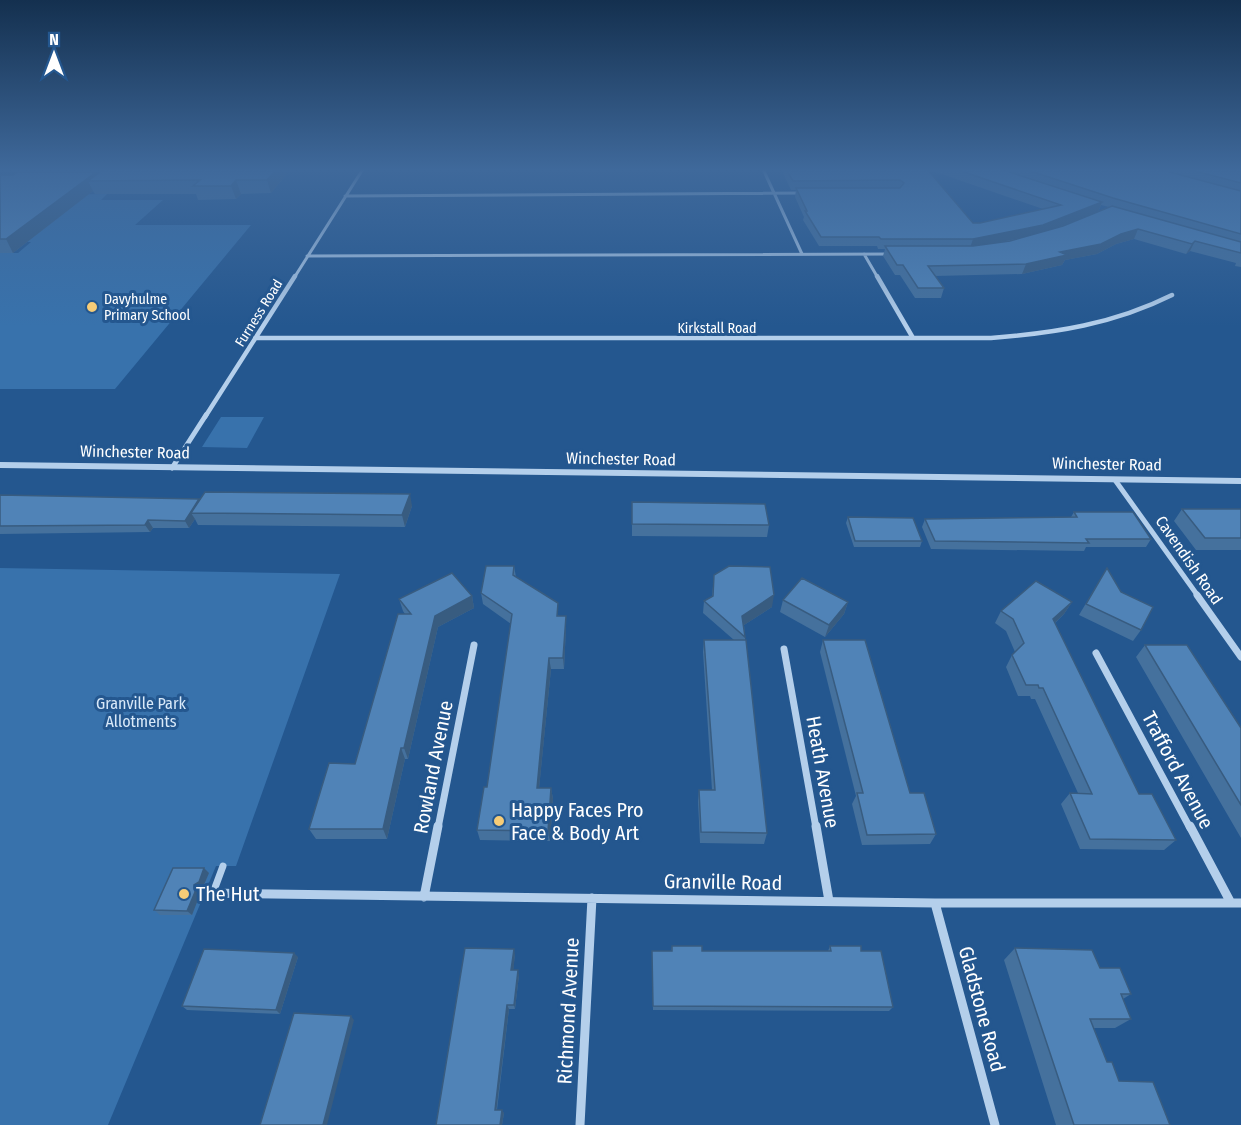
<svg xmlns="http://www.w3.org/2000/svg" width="1241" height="1125" viewBox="0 0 1241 1125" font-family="'Fira Sans Condensed',sans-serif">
	<rect width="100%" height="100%" fill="#24578f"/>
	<!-- green -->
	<path fill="#3872ac" d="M107 194 101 200H163L135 225H251L115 389H0V253H18L31 242H0V224L24 195Z
		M221 417H264L247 448 202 447Z
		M0 568 340 574 236 866H216L108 1125H0Z"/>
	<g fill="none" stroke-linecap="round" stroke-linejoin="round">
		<!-- service -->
		<path stroke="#b4cfeb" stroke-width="7" d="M213 893 223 866"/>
		<!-- minor-far4 -->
		<path stroke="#b4cfeb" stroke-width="3" d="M763 169 802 254
			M345 196 804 193
			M864 254 878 278
			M307 256 892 254
			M294 278 363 169"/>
		<!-- minor-far3 -->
		<path stroke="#b4cfeb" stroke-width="4.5" d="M877 276 913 338
			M255 338H991C1055 333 1114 324 1172 295
			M205 417 295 276"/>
		<!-- minor-far2 -->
		<path stroke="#b4cfeb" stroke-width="5" d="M172 468 206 415
			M1115 480 1198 596"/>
		<!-- minor-far1 -->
		<path stroke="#b4cfeb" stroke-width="7" d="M1197 595 1241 657
			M784 649 816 828
			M1096 653 1190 828
			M438 828 474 645"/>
		<!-- minor -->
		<path stroke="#b4cfeb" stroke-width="9" d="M816 826 829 901
			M1190 826 1231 903
			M205 893 935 903H1241
			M424 897 438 826
			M935 903 995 1125
			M580 1125 592 898"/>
		<!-- tertiary -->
		<path fill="#b4cfeb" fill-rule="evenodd" d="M0 462 1241 478V484L0 468Z"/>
	</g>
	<!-- wall -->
	<path fill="#45719d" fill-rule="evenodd" d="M291 169 271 193 241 194 236 199 198 200 196 194H95L93 191 13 253H0V175L97 174Z
		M781 169H927L973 223H980L1043 209 927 169H1241V267L1235 266 1236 263 1190 251 1186 254 1134 239 1116 244 1097 254 1065 260 1062 265 1022 274 935 276 944 288 941 298H915L900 275H895L883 256 885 249H878L877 246H819L803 220 804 217 795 197 796 190H791ZM1101 205 1109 207 1063 226 1054 229 1098 212Z
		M0 495 199 500 412 506 405 527 198 525 195 519 189 528H153L150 532 0 534Z
		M632 502 769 525 767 537 632 536Z
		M1182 509H1241V550H1196L1174 521Z
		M1074 512 1151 539 1146 547H1086L1084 551 931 549 922 527 925 519 1071 517Z
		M848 517 922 541 920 547H854L846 523Z
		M514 566 516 577 559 616 566 627 564 669H551L539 788H551L553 799 550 841 480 840 477 830 487 787 511 624 483 604 481 593Z
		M1107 568 1141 630 1133 641 1079 615Z
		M714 575 772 607 744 625 745 637V640L767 833 764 844 700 843 698 801 699 790H712L703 652 704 640H734L703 613 704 601 712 597Z
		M472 596 474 608 438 627 408 759H405L387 839H316L309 829 355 764 405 614 403 611 399 599Z
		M783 600 848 602 844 614 825 637 780 612Z
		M1072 602 1064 614 1055 623 1139 794 1176 840 1164 850 1080 849 1061 804 1070 793H1078L1035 699H1031L1030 696H1018L1006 667 1012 655 1015 652 1006 631 995 623 1001 611Z
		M823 640 910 793 936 834 930 844 862 845 852 804 856 796 820 652Z
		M1145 645 1241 728V838L1136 657Z
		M204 868 209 873 203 887 199 890V897L192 915H160L154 910Z
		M672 946 702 951H828L830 946 861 951 893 1007 889 1011 653 1010 652 951H671Z
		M1015 948 1100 968 1131 994 1123 999 1131 1019 1115 1028H1094L1107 1062 1119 1081 1170 1125H1056L1004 960Z
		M515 954 513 970 519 975 515 1009H509L497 1110 504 1113 502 1125H436Z
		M298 957 280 1014 187 1010 182 1006Z"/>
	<!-- shaded-wall -->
	<path fill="#385c80" d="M277 169H291L271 193 267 180Z
		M96 172 100 181H88L93 191 13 253 6 239Z
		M236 180 241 194 236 199 231 186Z
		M1102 202 1098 212 1040 234 970 248 973 239Z
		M1138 229 1134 239 1116 244 1097 254 1065 260 1062 265 1022 274 1026 264 1060 252Z
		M1195 241 1190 251 1186 254 1192 244Z
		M410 494 412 506 405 527 402 515Z
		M199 499 203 506 191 513 195 519 189 528 185 521Z
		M148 520 153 528 150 532 145 525Z
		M774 595 772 607 741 627 742 616Z
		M472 596 474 608 438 627 408 759 404 748 435 616Z
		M848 602 844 614 825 637 829 625Z
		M1072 602 1064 614 1046 631 1053 619Z
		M566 616V627L564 669 563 658Z
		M549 658 551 669 538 799 537 788Z
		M401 748 405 759 387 839 383 829Z
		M551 788 553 799 550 841 548 831Z
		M204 868 209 873 203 887 199 890V897L192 915 187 911 194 885Z
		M514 949 515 954 513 975 511 970Z
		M294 953 298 957 280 1014 276 1010Z
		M518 970 519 975 515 1009 514 1005Z
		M507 1005 509 1009 496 1113 495 1110Z
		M351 1016 354 1020 327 1125H323Z
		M502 1110 504 1113 502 1125H500Z"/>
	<!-- building -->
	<path fill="#5083b7" stroke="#385c80" stroke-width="1.5" d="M104 169H277L267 180H236L231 186H193L200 180 88 181Z
		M786 169H927L973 223H980L1061 205 955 169H1000L1102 202 1043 225 973 239H881L879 237H821L805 211H807L796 188H900L904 183 900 180 793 181Z
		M1024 169H1158L1241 191V234L1113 198Z
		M1187 169H1241V183Z
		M17 172H96L6 239H0V175H13Z
		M1112 206 1241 242V253L1195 241 1192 244 1138 229 1121 234 1101 244 1060 252 1067 255 1026 264 928 266 944 288H918L903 265H897L885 246H973L1010 241 1063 226Z
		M205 492 410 494 402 515 191 513Z
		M0 495 199 499 185 521 148 520 145 525 0 526Z
		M632 502 765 504 769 525 632 524Z
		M1182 509H1241V538H1205Z
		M1074 512H1133L1151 539H1086L1089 543 935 541 925 519 1077 517Z
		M848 517 913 518 922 541H855Z
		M486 566H514L513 575 558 603 557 616H566L563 658H549L537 788H551L548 831 477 830 484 787H487L512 614 481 593Z
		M729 566 770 567 774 595 742 616 745 637 704 601 713 596 714 575Z
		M1107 568 1121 592 1153 607 1141 630 1086 604Z
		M452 573 472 596 435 616 404 748H401L383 829H309L329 763 355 764 398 614H411L399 599Z
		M802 578 848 602 829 625 783 600Z
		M1036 581 1072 602 1053 619 1139 794H1152L1176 840 1090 839 1070 793 1092 794 1043 688H1039L1038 685H1026L1012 655 1024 643 1013 619 1001 611Z
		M704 640H746L767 833 701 832 699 790H715Z
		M823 640H865L910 793H924L936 834 867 835 857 793H863Z
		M1145 645H1187L1241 728V805Z
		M173 868H204L199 882 194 885 195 892 187 911 154 910Z
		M672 946H702V951H831L830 946H861V951H881L893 1007 653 1006 652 951H672Z
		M465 948 514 949 511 970H518L514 1005H507L495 1110H502L500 1125H436Z
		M1015 948 1092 950 1100 968H1120L1131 994H1121L1131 1019H1090L1107 1062H1112L1119 1081 1153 1082 1170 1125H1074Z
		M204 949 294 953 276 1010 182 1006Z
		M294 1013 351 1016 323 1125H260Z"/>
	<!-- sky -->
	<linearGradient id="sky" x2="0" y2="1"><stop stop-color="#14304f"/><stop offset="0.52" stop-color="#3f699b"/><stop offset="1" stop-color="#3f699b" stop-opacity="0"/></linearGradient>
	<rect width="1241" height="326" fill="url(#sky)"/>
	<!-- markers -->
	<g fill="#f6cc77" stroke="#24578f" stroke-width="2">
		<circle cx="92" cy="307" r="6"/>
		<circle cx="499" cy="821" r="6"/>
		<circle cx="184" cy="894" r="6"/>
	</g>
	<g text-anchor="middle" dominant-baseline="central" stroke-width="6" stroke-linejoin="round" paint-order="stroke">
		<!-- far-poi labels -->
		<g font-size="14" fill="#fff" stroke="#24578f" text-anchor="start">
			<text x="104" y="299">Davyhulme<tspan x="104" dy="16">Primary School</tspan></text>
		</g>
		<!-- far-street labels -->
		<g font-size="14" fill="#fff" stroke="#24578f">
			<text transform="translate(259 313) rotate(-58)">Furness Road</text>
			<text x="717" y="328">Kirkstall Road</text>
		</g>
		<!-- street labels -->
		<g font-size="16" fill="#fff" stroke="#24578f">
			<text transform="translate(135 452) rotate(1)">Winchester Road</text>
			<text transform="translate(621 459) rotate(1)">Winchester Road</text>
			<text transform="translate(1107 464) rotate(1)">Winchester Road</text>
			<text transform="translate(1189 560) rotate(55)">Cavendish Road</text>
		</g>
		<!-- park labels -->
		<g font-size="16" fill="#d9e9f9" stroke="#24578f">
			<text x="141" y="703">Granville Park<tspan x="141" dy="18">Allotments</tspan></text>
		</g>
		<!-- near-street labels -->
		<g font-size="20" fill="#fff" stroke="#24578f">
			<text transform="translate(433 767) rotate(-79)">Rowland Avenue</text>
			<text transform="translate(1178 770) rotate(62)">Trafford Avenue</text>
			<text transform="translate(823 772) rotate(80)">Heath Avenue</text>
			<text transform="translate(723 882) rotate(1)">Granville Road</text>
			<text transform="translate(982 1009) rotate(75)">Gladstone Road</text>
			<text transform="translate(568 1011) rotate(-87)">Richmond Avenue</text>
		</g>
		<!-- near-poi labels -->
		<g font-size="20" fill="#fff" stroke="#24578f" text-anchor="start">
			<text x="511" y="810">Happy Faces Pro<tspan x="511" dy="23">Face &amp; Body Art</tspan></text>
			<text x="196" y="894">The Hut</text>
		</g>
	</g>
	<!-- north arrow -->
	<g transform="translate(54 54)" stroke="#24578f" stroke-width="4.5" paint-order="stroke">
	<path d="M0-4.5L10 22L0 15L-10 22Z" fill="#ffffff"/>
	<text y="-9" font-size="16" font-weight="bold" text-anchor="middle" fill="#ffffff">N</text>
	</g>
</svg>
